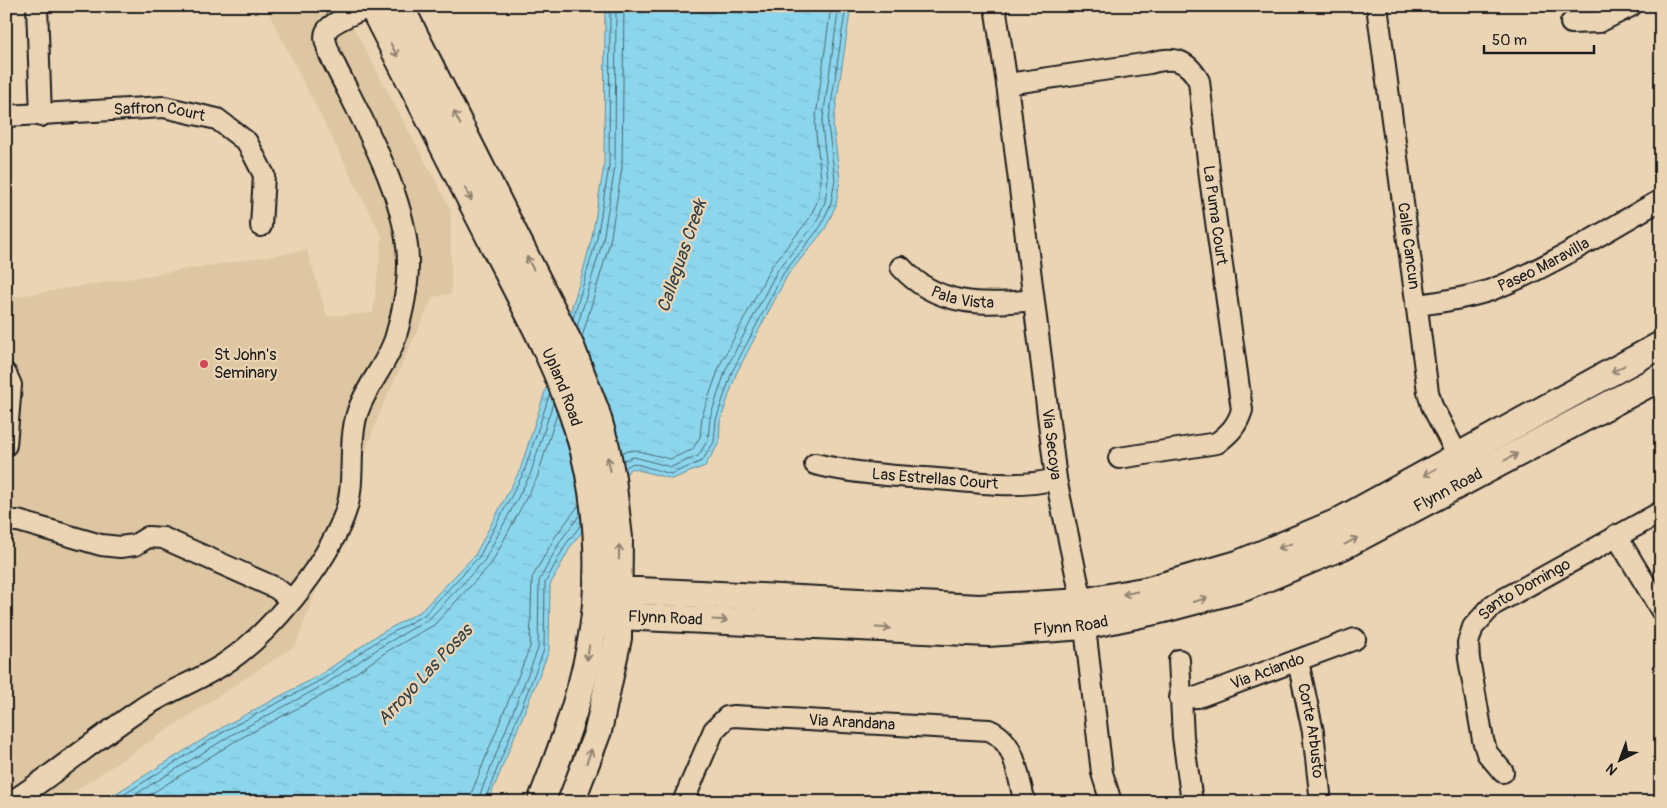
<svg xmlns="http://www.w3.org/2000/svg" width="1667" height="808" viewBox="0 0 1667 808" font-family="Pangolin,sans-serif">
	<defs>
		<pattern id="water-ripples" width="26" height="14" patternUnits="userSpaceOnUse" patternTransform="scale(1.25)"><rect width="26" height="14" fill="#8cd6ed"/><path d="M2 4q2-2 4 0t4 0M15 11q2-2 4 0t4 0" fill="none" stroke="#78b7cb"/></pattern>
	</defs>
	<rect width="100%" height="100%" fill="#ebd4b4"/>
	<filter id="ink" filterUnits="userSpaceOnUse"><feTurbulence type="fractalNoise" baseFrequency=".02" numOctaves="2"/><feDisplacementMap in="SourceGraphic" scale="10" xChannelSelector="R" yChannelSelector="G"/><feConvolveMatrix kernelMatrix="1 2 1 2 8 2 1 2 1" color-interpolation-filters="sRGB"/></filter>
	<g filter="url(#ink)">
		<!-- built -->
		<path fill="#ddc6a1" d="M265 6H342L451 210V294L433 297 380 412 296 645 58 802H6V298L307 250 327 316 373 313 382 237Z"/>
		<!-- water -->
		<path fill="url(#water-ripples)" stroke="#5f8c99" d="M605 6H851L833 126 840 179 836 205 825 229 787 276 736 374 720 422 719 443 705 466 672 479 631 468 571 546 550 585 549 651 488 802H102L228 724 320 675 376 636 421 611 475 555 520 470 582 275 592 237 604 166Z"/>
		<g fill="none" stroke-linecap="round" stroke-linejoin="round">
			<!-- shore -->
			<path stroke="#496670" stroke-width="1" d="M573 319 597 238 609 167 610 6
				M577 327 603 240 615 167 616 6
				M582 337 610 242 622 168 624 6
				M622 452 635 450 670 459 692 450 700 437 702 416 720 365 771 267 809 219 818 200 821 179 815 124 831 6
				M623 460 634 457 671 467 698 456 708 440 710 418 726 369 777 271 816 223 825 202 828 179 822 125 839 6
				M625 468 633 463 671 474 702 461 714 442 716 420 732 372 783 274 821 226 831 203 835 179 828 125 846 6
				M112 802 230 728 323 679 379 640 424 615 479 557 524 472 550 393
				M123 802 233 734 326 684 382 646 429 619 484 561 530 475 553 403
				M138 802 237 740 330 691 386 652 434 625 491 564 537 478 557 414
				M470 802 471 794 530 647 532 578 555 537 579 505
				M477 802 538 649 539 581 561 540 580 515
				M484 802 544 650 545 583 566 544 581 525"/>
			<defs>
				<g id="minor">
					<path d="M37 6 41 116"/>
					<path id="s1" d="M995 6 1007 84 1056 479 1082 602 1102 773 1111 802"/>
					<path id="s2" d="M1377 6 1428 392 1432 406 1464 468"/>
					<path d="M1571 23 1599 22 1631 6"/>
					<path id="s3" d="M1007 84 1150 63C1173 56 1187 59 1199 81L1210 178 1242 410C1237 426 1230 433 1217 443L1119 458"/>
					<path id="s4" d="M6 116 164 107 217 119 247 142 264 175 261 226"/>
					<path id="s5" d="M901 267C936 306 984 306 1033 300"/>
					<path id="s6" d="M1416 305C1442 302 1467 298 1491 290 1547 269 1608 229 1661 200"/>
					<path d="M6 374 11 385 6 445"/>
					<path id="s7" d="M815 464C856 474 896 476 937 479 977 482 1018 489 1056 479"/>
					<path d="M6 521H18L101 545 120 547 135 545 148 537 163 538 276 588 291 600"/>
					<path d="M1616 535 1661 610"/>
					<path d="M1179 660 1183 737 1192 802"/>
					<path id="s8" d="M1298 661 1313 732 1321 802"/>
					<path id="s9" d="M1180 698 1198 697 1355 639"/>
					<path id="s10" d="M1503 772 1487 753 1483 740 1469 659 1468 643 1473 627 1493 605 1661 512"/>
					<path d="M11 802C56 773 97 738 141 709 167 691 198 681 224 664 269 635 325 566 344 516 357 484 347 447 357 414 365 387 386 366 395 339 402 315 408 289 408 265 409 197 359 116 330 55 328 48 323 39 326 32 330 22 360 11 371 6"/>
					<path id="s11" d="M683 802 714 730 727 717 734 716 989 730C1017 742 1017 776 1025 802"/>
				</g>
				<g id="major">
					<path id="s12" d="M372 6C409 80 447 154 485 228 518 294 556 359 578 430 595 485 600 547 596 604 590 673 566 738 541 802"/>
					<path d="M400 6 571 347 596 412 606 447 612 478 619 538 618 638 598 731 571 802"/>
					<path d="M596 605 618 591H639L979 608 1082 602 1149 590 1238 564 1338 522 1661 345"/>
					<path id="s13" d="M596 605 619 616 988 633 1084 626 1164 609 1243 588 1343 546 1661 377"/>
				</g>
			</defs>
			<!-- minor casing -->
			<use href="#minor" stroke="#1c1c1c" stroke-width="24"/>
			<!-- major casing -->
			<use href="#major" stroke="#1c1c1c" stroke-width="30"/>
			<!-- minor -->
			<use href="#minor" stroke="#ebd4b4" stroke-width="20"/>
			<!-- major -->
			<use href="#major" stroke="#ebd4b4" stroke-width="26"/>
		</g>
		<!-- one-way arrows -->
		<defs><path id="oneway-shaft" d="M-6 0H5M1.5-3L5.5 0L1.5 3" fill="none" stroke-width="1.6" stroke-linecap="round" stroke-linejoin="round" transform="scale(1.25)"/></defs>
		<g stroke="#8e8170">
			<use href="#oneway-shaft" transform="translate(394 50) rotate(63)"/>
			<use href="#oneway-shaft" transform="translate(457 118) rotate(-117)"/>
			<use href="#oneway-shaft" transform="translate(468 194) rotate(63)"/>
			<use href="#oneway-shaft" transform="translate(530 263) rotate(-117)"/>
			<use href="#oneway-shaft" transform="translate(1618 369) rotate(151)"/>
			<use href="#oneway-shaft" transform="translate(1511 457) rotate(-28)"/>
			<use href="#oneway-shaft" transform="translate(609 464) rotate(-102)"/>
			<use href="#oneway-shaft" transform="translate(1430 472) rotate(152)"/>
			<use href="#oneway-shaft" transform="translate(1351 541) rotate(-28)"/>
			<use href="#oneway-shaft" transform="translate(1285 546) rotate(158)"/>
			<use href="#oneway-shaft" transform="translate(619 552) rotate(-89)"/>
			<use href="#oneway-shaft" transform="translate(1130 593) rotate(169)"/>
			<use href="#oneway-shaft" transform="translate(1200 600) rotate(-15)"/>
			<use href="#oneway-shaft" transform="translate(720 620) rotate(3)"/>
			<use href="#oneway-shaft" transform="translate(883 628) rotate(3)"/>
			<use href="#oneway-shaft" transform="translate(588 653) rotate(99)"/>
			<use href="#oneway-shaft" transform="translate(589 756) rotate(-70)"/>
		</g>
	</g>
	<!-- markers -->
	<circle fill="#d1495b" stroke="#ebd4b4" stroke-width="2" cx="204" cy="364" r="5"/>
	<g text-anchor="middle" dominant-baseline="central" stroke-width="4.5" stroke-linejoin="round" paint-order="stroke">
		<!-- street labels -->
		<g font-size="16" fill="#1c1c1c" stroke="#ebd4b4">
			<text stroke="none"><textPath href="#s4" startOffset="154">Saffron Court</textPath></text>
			<text stroke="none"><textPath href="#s3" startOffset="338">La Puma Court</textPath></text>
			<text stroke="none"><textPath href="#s2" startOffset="242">Calle Cancun</textPath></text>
			<text stroke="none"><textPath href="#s6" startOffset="135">Paseo Maravilla</textPath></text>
			<text stroke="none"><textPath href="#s5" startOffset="71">Pala Vista</textPath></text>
			<text stroke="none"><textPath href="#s12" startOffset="426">Upland Road</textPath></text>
			<text stroke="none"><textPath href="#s1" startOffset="442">Via Secoya</textPath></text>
			<text stroke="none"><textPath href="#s7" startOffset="121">Las Estrellas Court</textPath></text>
			<text stroke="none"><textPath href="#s13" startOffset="882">Flynn Road</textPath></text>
			<text stroke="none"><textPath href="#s10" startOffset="218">Santo Domingo</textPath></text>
			<text stroke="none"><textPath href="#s13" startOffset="72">Flynn Road</textPath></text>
			<text stroke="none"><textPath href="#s13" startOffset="478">Flynn Road</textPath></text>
			<text stroke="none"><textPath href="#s9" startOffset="92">Via Aciando</textPath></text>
			<text stroke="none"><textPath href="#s11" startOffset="222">Via Arandana</textPath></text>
			<text stroke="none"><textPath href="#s8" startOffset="71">Corte Arbusto</textPath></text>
		</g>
		<!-- poi labels -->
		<g font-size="16" fill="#1c1c1c" stroke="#ebd4b4" text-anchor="start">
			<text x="214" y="355">St John's<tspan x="214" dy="18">Seminary</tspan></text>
		</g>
		<!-- water labels -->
		<g font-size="18" font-style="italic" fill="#324146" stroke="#ebd4b4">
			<text transform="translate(682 256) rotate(-71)">Calleguas Creek</text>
			<text transform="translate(425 675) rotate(-47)">Arroyo Las Posas</text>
		</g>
	</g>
	<!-- margin -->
	<rect width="1667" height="808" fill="none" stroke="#ebd4b4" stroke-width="25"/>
	<rect x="12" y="12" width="1642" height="783" fill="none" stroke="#1c1c1c" stroke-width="2" filter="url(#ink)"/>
	<!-- north arrow -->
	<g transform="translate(1620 760) rotate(222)" stroke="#ebd4b4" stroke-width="4" paint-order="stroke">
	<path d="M0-4L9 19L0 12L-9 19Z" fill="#1c1c1c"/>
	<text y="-8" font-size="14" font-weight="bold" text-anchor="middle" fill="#1c1c1c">N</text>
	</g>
	<!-- scale -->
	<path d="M1484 45v8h110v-8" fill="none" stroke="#1c1c1c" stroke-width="2.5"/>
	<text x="1492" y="45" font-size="15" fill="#1c1c1c" stroke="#ebd4b4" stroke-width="4" paint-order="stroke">50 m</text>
</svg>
